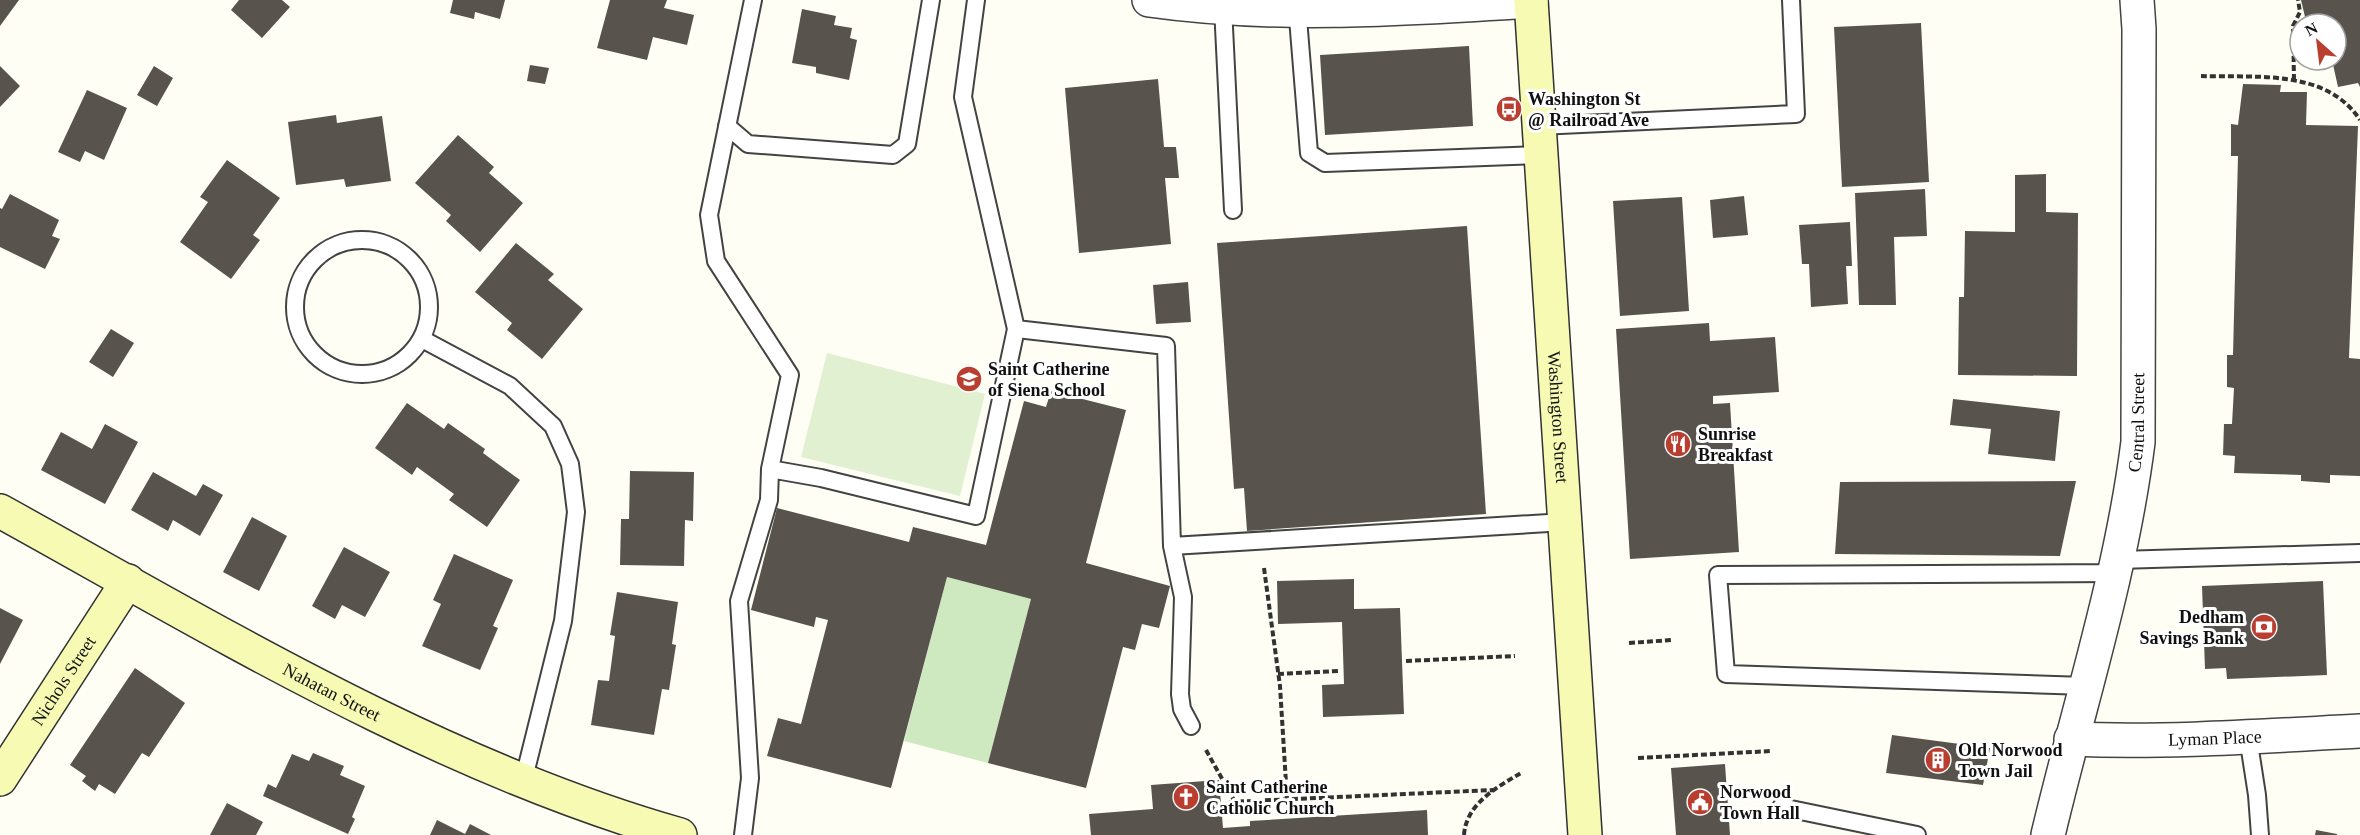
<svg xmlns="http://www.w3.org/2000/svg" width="2360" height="835" viewBox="0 0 2360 835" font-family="'Times New Roman',serif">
	<rect width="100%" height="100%" fill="#fefef4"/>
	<!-- green -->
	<path fill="#cee8bf" d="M947 577 1031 599 988 763 904 741Z"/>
	<!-- pitch -->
	<path fill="#e0f0d0" d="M827 353 985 394 960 496 801 457Z"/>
	<!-- building -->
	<path fill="#59534d" d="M0 0H19L0 26Z
		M239 0H282L290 7 262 38 231 10Z
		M453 0H505L500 19 475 12 474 19 450 13Z
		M610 0H667L664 8 694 15 687 45 653 37 647 60 597 48Z
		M2301 0H2360V87L2358 83 2338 87 2332 60H2336V24H2317L2316 19 2306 21Z
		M802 9 836 16 834 25 852 28 850 38 857 40 849 80 816 73V67L792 63Z
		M1921 23 1929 182 1842 187 1834 27Z
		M1469 46 1473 126 1325 135 1320 55Z
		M530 65 549 68 545 84 527 81Z
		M0 66 20 86 0 107Z
		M154 66 173 78 157 106 137 95Z
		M1158 79 1164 147H1176L1179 178H1165L1171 244 1079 253 1065 88Z
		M2243 84 2281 85 2280 92H2307L2306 125 2358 126 2349 358 2360 359V476L2330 475V483L2301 481V475L2234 473 2235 456 2223 455 2224 424H2232L2234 388 2227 387V355H2233L2238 156H2231V124L2238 125Z
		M87 90 127 108 104 160 85 151 80 162 58 152Z
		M336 115 337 123 382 116 391 181 346 187 344 179 296 185 288 122Z
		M458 135 494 167 489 173 523 203 480 252 446 221 451 215 415 183Z
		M227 160 280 198 253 235 260 240 231 279 180 242 208 202 200 197Z
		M2046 174V212L2078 213 2077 376 1958 375 1959 297H1964L1965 231 2015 232V175Z
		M1925 189 1927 236 1894 237 1896 305H1859L1855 193Z
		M10 194 59 220 52 236 60 239 45 269 0 247V208L2 209Z
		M1744 196 1748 235 1713 238 1710 200Z
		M1682 197 1689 311 1620 316 1613 201Z
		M1850 222 1852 266H1846L1848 304 1811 307 1809 264H1802L1799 225Z
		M1467 226 1486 514 1247 531 1244 488 1234 489 1217 243Z
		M516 243 554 274 548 280 583 309 542 359 507 330 512 323 475 292Z
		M1188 282 1191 322 1156 324 1153 285Z
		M1709 323 1710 341 1775 337 1779 392 1713 396V404L1730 403 1739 552 1630 559 1616 329Z
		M111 329 134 343 113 377 89 362Z
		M1051 391 1126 410 1086 563 1170 586 1159 628 1142 624 1135 650 1123 647 1086 788 988 763 1031 599 947 577 891 788 767 756 778 718 801 724 828 620 816 617 814 627 751 610 777 508 909 542 913 527 986 545 1024 401 1046 407Z
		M1953 399 2060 411 2055 461 1988 454 1991 429 1950 425Z
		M407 403 444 429 448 423 485 449 483 453 520 480 487 527 449 500 454 494 417 467 412 475 375 448Z
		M105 424 138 442 105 504 41 470 61 432 92 449Z
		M630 471 694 472 693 521 685 520 684 566 620 565 621 519H629Z
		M153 472 196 496 203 484 223 495 200 536 173 520 168 531 131 510Z
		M2076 481 2060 556 1835 554 1840 482Z
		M252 517 287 536 259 591 223 572Z
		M344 547 390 572 365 617 342 605 335 619 312 606Z
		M454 554 513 580 493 626 498 628 480 670 422 646 441 604 433 600Z
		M1354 579V609L1400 608 1404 714 1323 717 1322 685 1344 684 1342 622 1278 624 1277 581Z
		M2323 581 2327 675 2227 679 2226 668 2205 669 2202 586Z
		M617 592 678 602 672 644 676 645 669 690 662 689 654 735 591 725 598 680 609 681 615 636 610 635Z
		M0 608 23 620 0 664Z
		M135 668 185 703 149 757 142 753 115 794 99 784 95 791 82 781 86 776 70 765Z
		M1892 735 1990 748 1983 785 1886 773Z
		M313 753 344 766 340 775 365 786 352 817 355 819 348 834 263 796 268 784 276 788 292 754 309 761Z
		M1725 764 1730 835H1676L1671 768Z
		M1219 780 1223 828 1250 826V821L1427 810 1428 835H1091L1089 814 1153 809 1151 785Z
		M227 803 263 822 256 835H210Z
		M437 820 465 834 470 824 491 835H430Z
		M2316 830 2337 834V835H2315Z"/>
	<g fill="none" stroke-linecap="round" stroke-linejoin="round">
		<defs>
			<path id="service" d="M753 0 709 215 716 261 790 375 770 469 821 478 976 516 1016 329 963 97 976 0
				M1297 6 1309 153 1325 163 1541 155
				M1223 7 1233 210
				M727 126 748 144 893 155 907 144 931 0
				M1539 126 1796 114 1791 0
				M295 307a67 67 0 1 1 134 0a67 67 0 1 1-134 0Z
				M1016 329 1166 346 1172 546 1565 522
				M422 339 510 386 553 426 570 464 576 512 563 621 523 782
				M1172 546 1183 597 1180 694 1182 709 1191 726
				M2118 560 2360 553
				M2086 686 1726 674 1718 575 2115 573
				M2248 737 2257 795 2260 835
				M1781 807 1917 835
				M743 835 750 778 739 601 769 500 770 469"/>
			<g id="minor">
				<path d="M1149 0C1275 18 1404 9 1531 1"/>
				<path id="s1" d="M2071 739C2167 743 2264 736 2360 731"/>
				<path id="s2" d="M2048 835C2079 704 2121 577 2138 442L2139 29 2137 0"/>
			</g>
			<g id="secondary">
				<path id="s3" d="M1531 0 1585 835"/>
				<path id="s4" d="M0 511C217 631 440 767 680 835"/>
				<path id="s5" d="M0 779 128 581"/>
			</g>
		</defs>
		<!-- service casing -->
		<use href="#service" stroke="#434343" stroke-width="20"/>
		<!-- minor casing -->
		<use href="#minor" stroke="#434343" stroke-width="36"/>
		<!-- secondary casing -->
		<use href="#secondary" stroke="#323232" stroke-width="36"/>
		<!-- path -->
		<path stroke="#323232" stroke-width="4" stroke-dasharray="6 3" stroke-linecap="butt" d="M2201 76C2254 78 2326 68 2360 120
			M2294 80 2293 26 2300 12 2298 0
			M1264 568 1280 686 1287 799
			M1629 643 1672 640
			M1406 661 1515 656
			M1278 674 1338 671
			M1206 750 1235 802
			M1638 758 1772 751
			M1229 802 1493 790
			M1464 835C1466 804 1497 787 1521 773"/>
		<!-- service -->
		<use href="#service" stroke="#fff" stroke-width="16"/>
		<!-- minor -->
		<use href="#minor" stroke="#fff" stroke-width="33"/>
		<!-- secondary -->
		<use href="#secondary" stroke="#f7fab3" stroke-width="33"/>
	</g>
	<!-- icons -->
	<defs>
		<symbol id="bus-disc" viewBox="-11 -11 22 22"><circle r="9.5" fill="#ba3e2f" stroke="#fff"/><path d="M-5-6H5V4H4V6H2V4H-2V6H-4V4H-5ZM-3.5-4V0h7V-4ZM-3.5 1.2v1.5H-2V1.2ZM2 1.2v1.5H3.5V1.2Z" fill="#fff"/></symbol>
		<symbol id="school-disc" viewBox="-11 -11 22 22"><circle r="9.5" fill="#ba3e2f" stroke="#fff"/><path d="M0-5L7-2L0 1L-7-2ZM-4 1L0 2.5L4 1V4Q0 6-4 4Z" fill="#fff"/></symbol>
		<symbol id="restaurant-disc" viewBox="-11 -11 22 22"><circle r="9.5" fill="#ba3e2f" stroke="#fff"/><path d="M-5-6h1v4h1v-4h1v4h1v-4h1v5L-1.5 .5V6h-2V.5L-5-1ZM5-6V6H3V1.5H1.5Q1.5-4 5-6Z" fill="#fff"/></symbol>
		<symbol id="bank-disc" viewBox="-11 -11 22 22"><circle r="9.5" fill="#ba3e2f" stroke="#fff"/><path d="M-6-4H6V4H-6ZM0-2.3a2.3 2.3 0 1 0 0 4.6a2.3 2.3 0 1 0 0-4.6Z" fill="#fff"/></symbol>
		<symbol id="building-disc" viewBox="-11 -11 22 22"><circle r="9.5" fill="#ba3e2f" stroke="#fff"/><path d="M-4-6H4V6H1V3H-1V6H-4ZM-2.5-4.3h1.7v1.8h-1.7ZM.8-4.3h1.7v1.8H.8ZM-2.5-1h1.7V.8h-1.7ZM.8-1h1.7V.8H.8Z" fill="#fff"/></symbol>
		<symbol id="church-disc" viewBox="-11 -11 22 22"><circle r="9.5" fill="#ba3e2f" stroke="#fff"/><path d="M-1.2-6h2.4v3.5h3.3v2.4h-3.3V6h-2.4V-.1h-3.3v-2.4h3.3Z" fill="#fff"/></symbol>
		<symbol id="civic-disc" viewBox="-11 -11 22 22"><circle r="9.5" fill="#ba3e2f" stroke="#fff"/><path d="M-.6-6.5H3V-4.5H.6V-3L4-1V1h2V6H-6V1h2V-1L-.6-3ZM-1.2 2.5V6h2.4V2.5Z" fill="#fff"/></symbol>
	</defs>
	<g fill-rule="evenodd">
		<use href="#bus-disc" x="1494" y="94" width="30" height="30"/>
		<use href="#school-disc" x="954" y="364" width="30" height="30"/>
		<use href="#restaurant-disc" x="1663" y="429" width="30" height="30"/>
		<use href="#bank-disc" x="2249" y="612" width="30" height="30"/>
		<use href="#building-disc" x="1923" y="745" width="30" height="30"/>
		<use href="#church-disc" x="1171" y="782" width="30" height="30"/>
		<use href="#civic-disc" x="1685" y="787" width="30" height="30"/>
	</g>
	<g text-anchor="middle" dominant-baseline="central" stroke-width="6" stroke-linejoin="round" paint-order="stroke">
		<!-- poi labels -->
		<g font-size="18" font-weight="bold" fill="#101010" stroke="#fff" text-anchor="start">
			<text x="1528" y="99">Washington St<tspan x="1528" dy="21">@ Railroad Ave</tspan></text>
			<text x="988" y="369">Saint Catherine<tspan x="988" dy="21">of Siena School</tspan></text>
			<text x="1698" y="434">Sunrise<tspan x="1698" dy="21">Breakfast</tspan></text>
			<text x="2244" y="617" text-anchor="end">Dedham<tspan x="2244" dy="21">Savings Bank</tspan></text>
			<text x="1958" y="750">Old Norwood<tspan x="1958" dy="21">Town Jail</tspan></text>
			<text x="1206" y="787">Saint Catherine<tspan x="1206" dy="21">Catholic Church</tspan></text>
			<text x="1720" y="792">Norwood<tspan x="1720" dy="21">Town Hall</tspan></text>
		</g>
		<!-- street labels -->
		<g font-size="18" fill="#101010" stroke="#fff">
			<text stroke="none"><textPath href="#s3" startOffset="418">Washington Street</textPath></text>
			<text stroke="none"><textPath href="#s2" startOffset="423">Central Street</textPath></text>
			<text stroke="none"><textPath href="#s5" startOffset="117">Nichols Street</textPath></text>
			<text stroke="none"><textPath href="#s4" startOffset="378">Nahatan Street</textPath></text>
			<text stroke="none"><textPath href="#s1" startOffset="144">Lyman Place</textPath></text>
		</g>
	</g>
	<!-- north arrow -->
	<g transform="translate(2318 42) rotate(332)"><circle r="28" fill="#ffffff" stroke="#9f9f9f" stroke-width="1.5"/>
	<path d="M0-4.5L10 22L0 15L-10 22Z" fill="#ba3e2f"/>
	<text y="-9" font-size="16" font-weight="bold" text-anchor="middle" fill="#101010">N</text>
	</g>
</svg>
